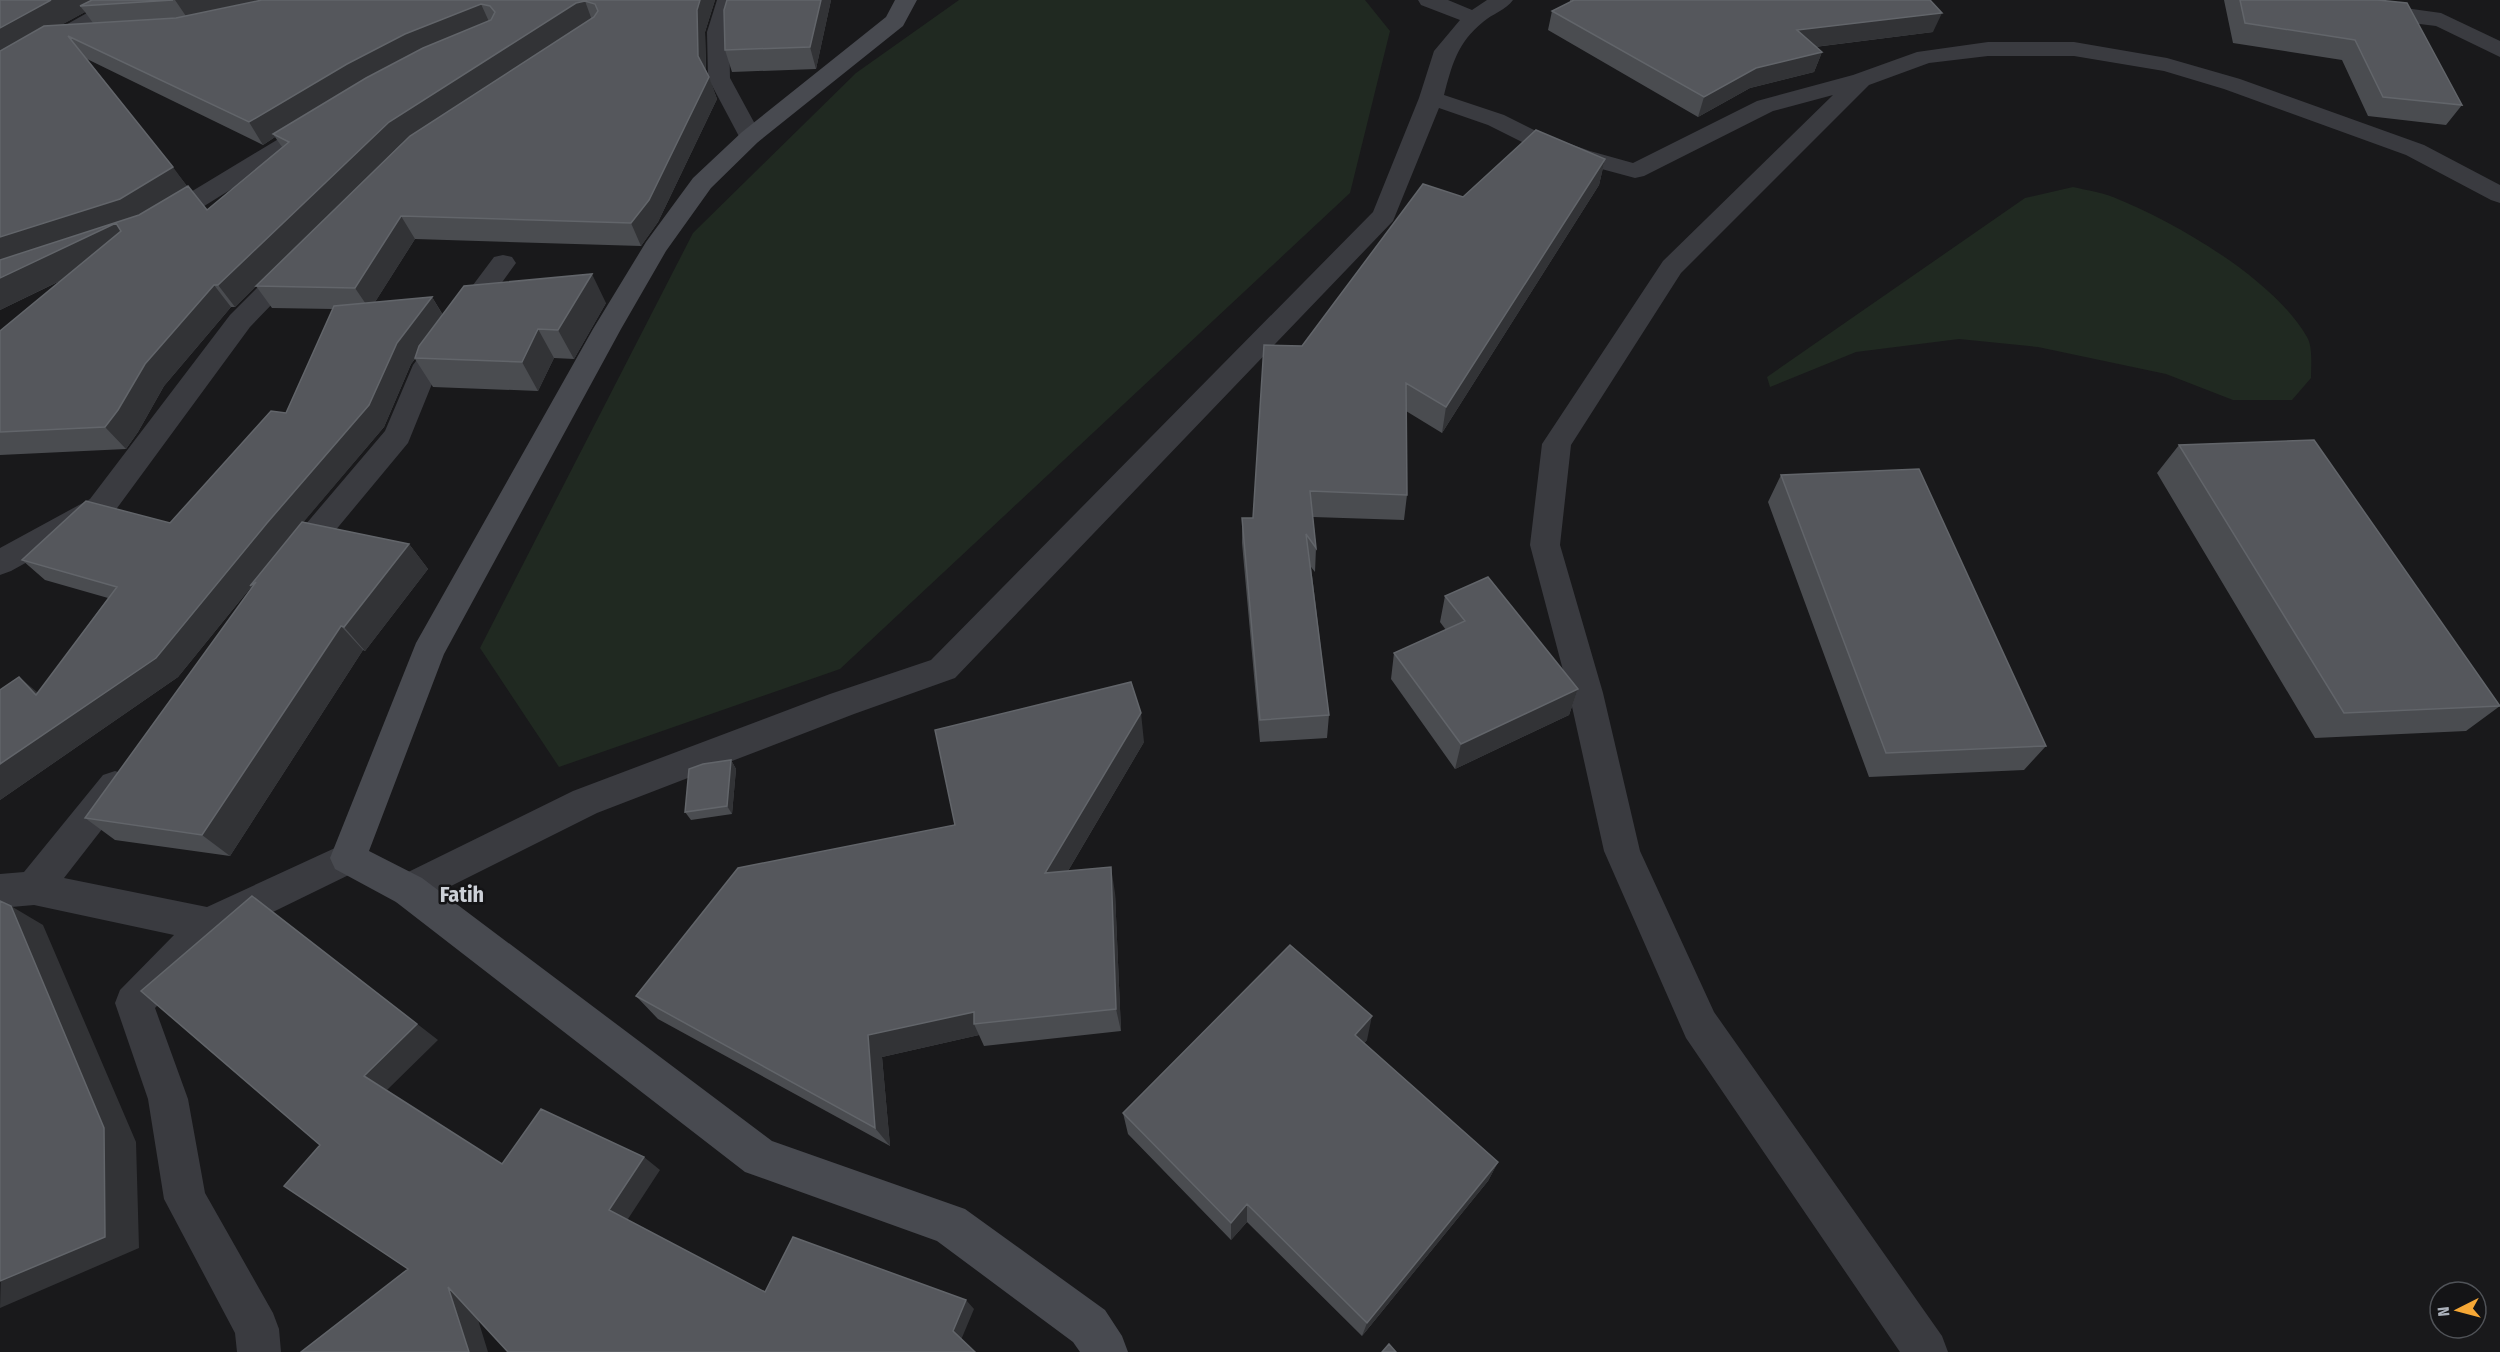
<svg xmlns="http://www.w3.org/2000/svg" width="2500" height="1352" viewBox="0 0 2500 1352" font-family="'Fira Sans Condensed',sans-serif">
	<rect width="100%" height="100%" fill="#19191b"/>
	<!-- green -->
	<path fill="#202921" d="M959 0H1365L1390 31 1350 193 840 669 559 767 480 648 693 233 856 73Z
		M2073 187C2086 190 2100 192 2113 197 2175 222 2273 278 2307 337 2313 347 2311 366 2311 378L2292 400H2233L2166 374 2038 347 1959 339 1856 352 1770 387 1767 377 2025 198Z"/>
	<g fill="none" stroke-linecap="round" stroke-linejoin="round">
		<!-- minor -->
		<path fill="#3a3b40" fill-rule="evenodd" d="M110 0H137L134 5 8 76 0 78V62Z
			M717 0H739L729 32 730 78 762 137 758 142 750 144 742 142 708 78 707 32Z
			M1418 0H1448L1472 10 1487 0H1513C1506 10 1492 14 1483 22 1457 43 1452 65 1444 95L1504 115 1542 134 1590 151 1633 163 1757 101 1853 75 1917 52 1988 42H2074L2167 58 2240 79 2424 145 2500 185V203L2491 200 2406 155 2224 89 2164 71 2074 56H1988L1929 63 1869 85 1681 273 1571 445 1560 545 1603 693 1640 851 1714 1012 1942 1336 1948 1352H1900L1686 1038 1604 851 1569 693 1530 545 1542 444 1663 261 1833 95 1773 111 1644 176 1635 178 1572 161 1526 144 1488 125 1439 108 1393 221 955 678 854 714 597 813 409 907 396 902 391 890 396 878 573 791 830 694 931 660 1373 212 1419 98 1434 51 1460 20 1421 5Z
			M2312 0H2347L2441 13 2500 41V57L2436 26 2355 16 2315 5Z
			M318 118 326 120 330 125 326 130 169 228 160 230 151 228 147 222 151 216 310 120Z
			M503 255 512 257 516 263 436 374 408 443 305 567 294 571 283 567 278 559 283 551 385 431 413 365 494 257Z
			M296 256 305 258 309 264 305 270 250 327 112 515 11 571 0 575V548L90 499 230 315 287 258Z
			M115 771 127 775 132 786 127 797 64 878 207 907 348 842 361 847 366 858 361 869 222 937 155 1008 188 1099 205 1193 273 1313 279 1329 281 1352H237L235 1333 164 1199 148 1099 115 1003 120 990 174 935 34 905 0 908V874L24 872 103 775Z"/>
		<!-- secondary -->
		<path fill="#484a50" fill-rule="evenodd" d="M895 0H917L903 26 758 142 711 188 666 251 621 329 444 654 369 851 422 878 772 1141 965 1209 1105 1310 1122 1336 1128 1352H1080L1073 1342 937 1241 745 1172 396 902 335 869 330 858 416 643 593 329 646 242 693 178 742 132 886 17Z"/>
	</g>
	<!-- wall -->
	<path fill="#4a4c50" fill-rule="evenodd" d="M0 0H715L705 32 706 70 717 99 658 222 641 246 415 239 375 302 432 297 443 315 606 303 574 359 554 358 538 391 433 387 415 359 411 364 384 427 303 522 409 544 428 569 365 651 363 650 230 856 115 840 85 818 252 588 251 587 178 677 0 800V690L38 693 108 598 45 580 22 560 170 523 286 413 333 309 272 308 256 286 235 307H231L164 386 138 432 126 449 0 455V331L62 280 0 310ZM85 12 93 23 61 25ZM87 59 263 145 275 137 282 147 207 210 187 186Z
		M727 0H831L816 69 732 72 725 50Z
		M1570 0H1930L1933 32 1815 47 1822 52 1814 72 1750 88 1698 117 1548 30 1552 11 1570 2Z
		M2224 0H2384L2462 105 2446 125 2368 116 2342 60 2233 43Z
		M1605 159 1599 185 1442 433 1406 411 1407 495 1404 520 1313 517 1316 548 1315 572 1311 567 1329 715 1327 738 1260 742 1242 543V518H1253L1302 346 1463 197Z
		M2179 445 2500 706 2466 731 2315 738 2157 473Z
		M1781 475 2046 746 2024 770 1869 777 1768 502Z
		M1445 596 1578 689 1569 715 1455 769 1391 679 1394 653 1446 630 1440 622Z
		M1144 742 1068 871 1115 893 1121 1031 984 1046 979 1035 882 1057 890 1146 658 1019 636 996Z
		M731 760 736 769 732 814 691 820 685 812Z
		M1367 1040 1364 1043 1498 1162 1488 1181 1362 1336 1247 1222 1231 1240 1128 1134 1123 1113Z"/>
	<!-- shaded-wall -->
	<path fill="#323336" d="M51 0H106L80 6 85 12 0 59V28Z
		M175 0H294L190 22Z
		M700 0H715L705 32 706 78 698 56 697 10Z
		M821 0H831L816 69 810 47Z
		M585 1 593 23 401 144 235 307 218 285 389 122 576 3Z
		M481 4 491 26 273 134 275 137 263 145 249 122 347 64 405 34Z
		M1942 13 1933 32 1790 50 1797 30Z
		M1822 52 1814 72 1750 88 1698 117 1704 97 1756 68Z
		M709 77 717 99 658 222 641 246 631 223Z
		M1605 159 1599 185 1442 433 1446 407Z
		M173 167 189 189 133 245 0 310V237Z
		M401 216 415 239 370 310 355 288Z
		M592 274 606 303 574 359 558 330Z
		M214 285 231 307 164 386 138 432 126 449 105 427 145 364Z
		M432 297 445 319 411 364 384 427 285 544 256 582 274 611 251 587 178 677 0 800V764L397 343Z
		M538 329 554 358 538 391 522 362Z
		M409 544 428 569 365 651 344 627Z
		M341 626 363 650 230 856 202 835Z
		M19 677 43 697 36 695Z
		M1578 689 1569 715 1455 769 1461 744Z
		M1141 713 1144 742 1052 898 1045 873Z
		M731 760 736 769 732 814 727 806Z
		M1111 867 1115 893 1121 1031 1116 1009Z
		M252 896 438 1040 387 1090 364 1076Z
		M11 906 43 925 136 1142 139 1248 0 1308Z
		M974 1012V1024L979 1035 882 1057 890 1146 875 1128 868 1035Z
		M1372 1016 1367 1040 1351 1058 1355 1035Z
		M644 1157 660 1170 626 1222 609 1210Z
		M1498 1162 1488 1181 1362 1336 1367 1323Z
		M1247 1204V1222L1231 1240V1223Z
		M448 1287 471 1297 488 1352H469Z
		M966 1300 974 1309 961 1340 953 1331Z"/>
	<!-- building -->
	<path fill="#55575c" stroke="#62656a" stroke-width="1.5" d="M0 0H51L0 28Z
		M92 0H173L80 6Z
		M262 0H700L697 10 698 56 709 77 649 200 631 223 401 216 355 288 256 286 410 136 594 17 598 11 595 4 585 1 576 3 389 122 218 285H214L145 364 118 410 105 427 0 432V331L121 231 116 223 0 278V260L139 215 188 186 207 210 289 142 273 134 366 78 423 48 491 20 495 12 490 6 481 4 405 34 347 64 249 122 68 36 173 167 120 199 0 237V51L44 26 176 18Z
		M727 0H821L810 47 725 50 724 10Z
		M1574 0H1930L1942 13 1797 30 1822 52 1756 68 1704 97 1552 11Z
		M2240 0H2378L2407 3 2462 105 2383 97 2355 40 2245 23Z
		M1536 130 1605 159 1446 407 1406 383 1407 495 1310 491 1316 548 1306 534 1329 715 1260 720 1242 518H1253L1264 345 1302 346 1423 184 1463 197Z
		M592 274 558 330 538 329 522 362 415 358 419 346 464 286Z
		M432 297 397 343 369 405 267 523 156 658 0 764V690L19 677 36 695 117 587 22 560 86 501 170 523 271 411 286 413 334 306Z
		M2314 440 2500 706 2344 713 2179 445Z
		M1919 469 2046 746 1886 753 1781 475Z
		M302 522 409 544 344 627 341 626 202 835 85 818 256 582 250 586Z
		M1488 577 1578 689 1461 744 1394 653 1465 621 1445 596Z
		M1131 682 1141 713 1045 873 1111 867 1116 1009 974 1024V1012L868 1035 875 1128 636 996 738 868 955 825 935 730Z
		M731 760 727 806 685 812 689 769 703 764Z
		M252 896 417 1024 364 1076 502 1164 541 1109 644 1157 609 1210 765 1292 793 1237 966 1300 953 1331 975 1352H508L448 1287 469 1352H301L408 1269 284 1186 320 1145 141 991Z
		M0 901 11 906 104 1128 105 1237 0 1281Z
		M1290 945 1372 1016 1355 1035 1498 1162 1367 1323 1247 1204 1231 1223 1123 1113Z
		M1389 1344 1396 1352H1382Z"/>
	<g text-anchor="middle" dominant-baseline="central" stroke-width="5" stroke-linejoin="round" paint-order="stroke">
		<!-- district labels -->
		<g font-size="22" font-weight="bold" fill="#ccd0d7" stroke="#141416">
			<text x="462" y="894">Fatih</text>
		</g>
	</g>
	<!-- north arrow -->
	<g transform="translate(2458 1310) rotate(264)"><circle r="28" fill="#141416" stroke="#505358" stroke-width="1.5"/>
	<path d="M0-4.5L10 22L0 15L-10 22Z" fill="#f6a836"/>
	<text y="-9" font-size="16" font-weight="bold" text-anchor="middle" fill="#abb1bb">N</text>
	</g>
</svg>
